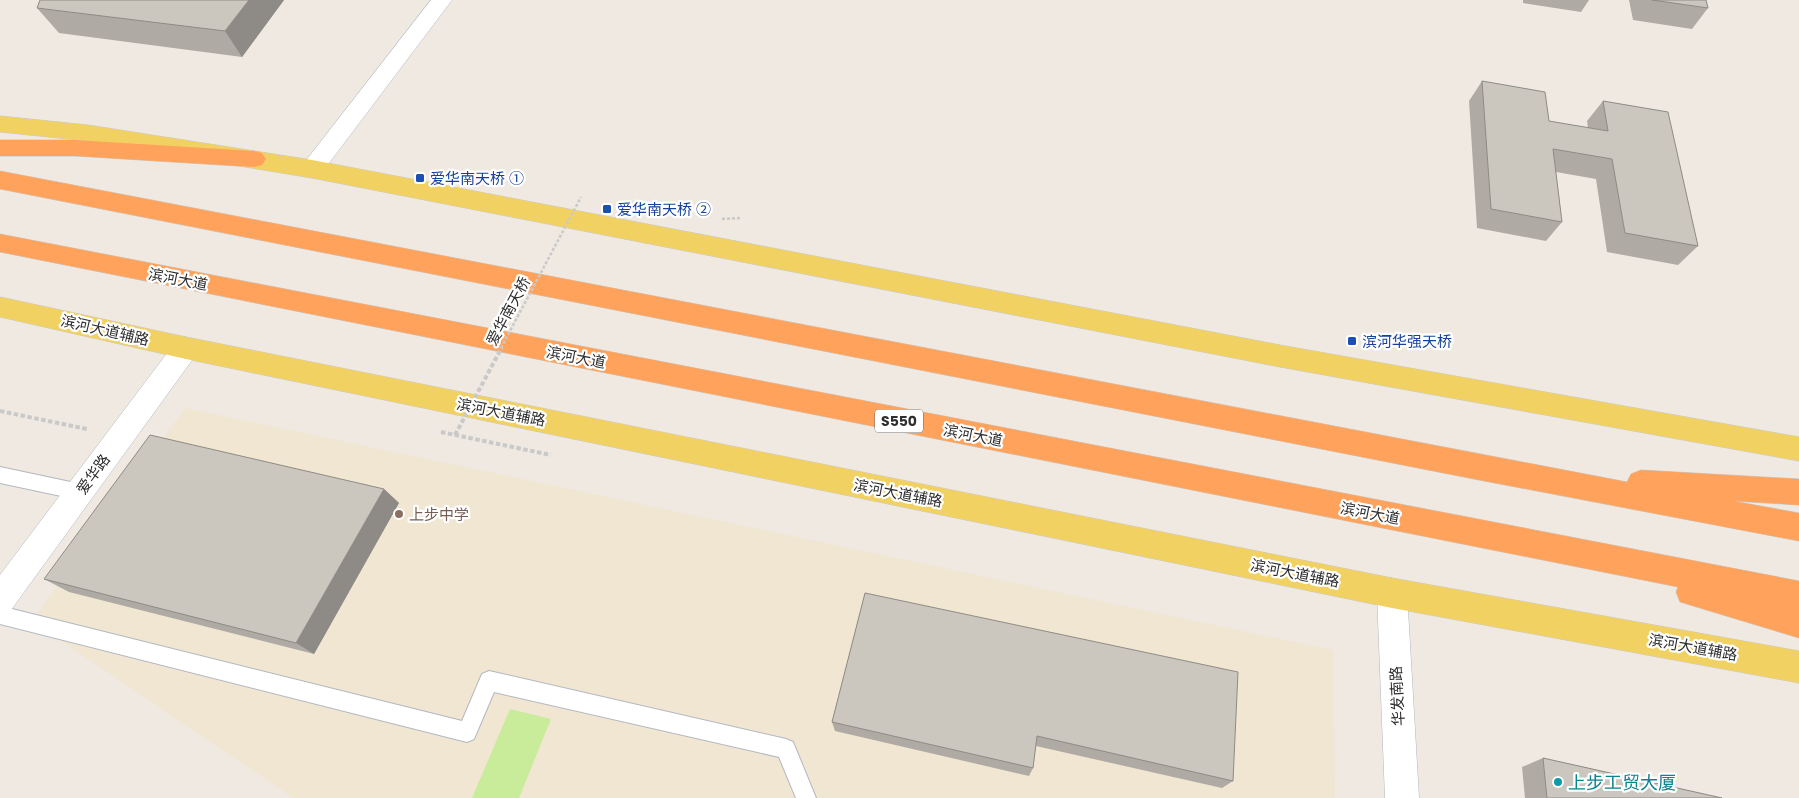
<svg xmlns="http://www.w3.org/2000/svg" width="1799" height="798" viewBox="0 0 1799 798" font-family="Poppins,'Noto Sans SC',sans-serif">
	<rect width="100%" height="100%" fill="#efe9e1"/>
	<!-- education -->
	<path fill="#f0e6d1" d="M185 408 1333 650 1335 798H293L32 621Z"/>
	<!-- pitch -->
	<path fill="#c9ec9a" d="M510 709 551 719 519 798H472Z"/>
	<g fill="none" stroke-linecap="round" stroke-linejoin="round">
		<defs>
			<path id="lane" d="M0 467 80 484 86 487 89 492 86 497 80 500 0 483Z
				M0 606 462 721 482 674 489 671 786 739 793 742 816 798H796L779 757 494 692 474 739 467 742 0 624Z"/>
			<path id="street" d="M431 0H452L320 175 312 178 304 175 300 169 304 163Z"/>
			<path id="secondary" d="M186 337 195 340 199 348 195 356 11 610 0 615V575L177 340Z
				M1392 578 1403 583 1407 593 1419 798H1385L1377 593 1381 583Z"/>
			<path id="primary" d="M0 116 88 125 312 160 1280 345 1799 437V461L1280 367 312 178 88 141 0 132Z
				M0 297 186 337 1392 578 1799 651V683L1392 608 186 359 0 317Z"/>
			<path id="highway" d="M0 140H75L254 151 262 153 266 159 262 165 254 167 75 156H0Z
				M0 171 1627 482 1631 474 1641 470 1799 479V505L1733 501 1799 513V541L1484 481 0 189Z
				M0 234 1799 581V638L1680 602 1676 592 1678 587 0 252Z"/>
		</defs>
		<!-- lane casing -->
		<use href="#lane" stroke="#b4b7c1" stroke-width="2"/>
		<!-- street casing -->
		<use href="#street" stroke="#b4b7c1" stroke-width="1"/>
		<!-- secondary casing -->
		<use href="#secondary" stroke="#b4b7c1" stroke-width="1"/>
		<!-- primary casing -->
		<use href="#primary" stroke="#c9c9c9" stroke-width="1"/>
		<!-- highway casing -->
		<use href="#highway" stroke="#c9c9c9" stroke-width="1"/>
		<!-- path-far1 -->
		<path stroke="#c9c9c9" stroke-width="2.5" stroke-dasharray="3 2" stroke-linecap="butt" d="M722 219 741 218"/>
		<!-- path -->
		<path stroke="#c9c9c9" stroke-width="4" stroke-dasharray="4.5 2.5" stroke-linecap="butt" d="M0 411 87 429
			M441 432 551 455"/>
		<!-- lane -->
		<use href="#lane" fill="#fff" fill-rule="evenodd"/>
		<!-- street -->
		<use href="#street" fill="#fff" fill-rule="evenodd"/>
		<!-- secondary -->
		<use href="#secondary" fill="#fff" fill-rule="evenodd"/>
		<!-- primary -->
		<use href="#primary" fill="#f2d163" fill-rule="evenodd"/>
		<!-- highway -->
		<use href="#highway" fill="#ffa35c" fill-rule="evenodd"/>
		<!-- path-bridge-far1 -->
		<path stroke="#c9c9c9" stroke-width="2.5" stroke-dasharray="3 2" stroke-linecap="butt" d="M501 348 581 197"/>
		<!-- path-bridge -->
		<path stroke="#c9c9c9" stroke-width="4" stroke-dasharray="4.5 2.5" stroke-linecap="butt" d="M455 435 502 347"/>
	</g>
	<!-- wall -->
	<path fill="#afaba4" d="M40 0H284L242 57 59 33 37 8Z
		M1523 0H1589L1581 12 1523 3Z
		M1629 0H1706L1708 8 1692 29 1633 20Z
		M1482 81 1549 121 1588 128 1587 121 1603 101 1698 246 1678 265 1607 252 1596 179 1556 172 1562 222 1546 241 1477 228 1469 101Z
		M384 489 399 503 314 654 69 592 44 579Z
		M865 593 1233 781 1222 788 1036 746 1033 768 1029 776 835 731 832 722Z
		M1543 758 1722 798H1525L1522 767Z"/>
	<!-- shaded-wall -->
	<path fill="#8e8b86" d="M249 0H284L242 57 225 31Z
		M384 489 399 503 314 654 296 643Z"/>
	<!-- building -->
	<path fill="#cbc7bf" stroke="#8e8b86" d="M40 0H249L225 31 37 8Z
		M1652 0H1706L1708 8Z
		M1482 81 1545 92 1549 121 1608 131 1603 101 1668 112 1698 246 1625 233 1612 159 1553 149 1562 222 1491 209Z
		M150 435 384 489 296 643 44 579Z
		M865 593 1238 672 1233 781 1037 736 1033 768 832 722Z
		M1543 758 1722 798H1547Z"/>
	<!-- markers -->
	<g fill="#1a4fb4" stroke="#fff" stroke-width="2">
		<rect x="415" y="173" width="10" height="10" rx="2.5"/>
		<rect x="602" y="204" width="10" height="10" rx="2.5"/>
		<rect x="1347" y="336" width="10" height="10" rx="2.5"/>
	</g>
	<circle fill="#8d6e63" stroke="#fff" stroke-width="2" cx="399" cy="514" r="5"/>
	<circle fill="#0f9aa8" stroke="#fff" stroke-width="2" cx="1558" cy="782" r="5"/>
	<g text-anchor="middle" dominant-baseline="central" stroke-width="4.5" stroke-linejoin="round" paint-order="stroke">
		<!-- shield labels -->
		<rect fill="#fff" stroke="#6d6d6d" stroke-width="1" x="875" y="409.5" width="48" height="23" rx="4"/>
		<g font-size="14" font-weight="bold" fill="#2e2e2e">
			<text x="899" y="421">S550</text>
		</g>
		<!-- transit labels -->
		<g font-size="15" fill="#164399" stroke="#fff" text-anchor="start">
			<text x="430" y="178">爱华南天桥 ①</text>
			<text x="617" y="209">爱华南天桥 ②</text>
			<text x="1362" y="341">滨河华强天桥</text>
		</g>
		<!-- street labels -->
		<g font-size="15" fill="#2e2e2e" stroke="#fff">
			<text transform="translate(178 279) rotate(11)">滨河大道</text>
			<text transform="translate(508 311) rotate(-62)">爱华南天桥</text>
			<text transform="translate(105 330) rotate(13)">滨河大道辅路</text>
			<text transform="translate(576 357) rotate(11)">滨河大道</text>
			<text transform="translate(501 412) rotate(11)">滨河大道辅路</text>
			<text transform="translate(973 435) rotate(11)">滨河大道</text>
			<text transform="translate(93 474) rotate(-54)">爱华路</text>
			<text transform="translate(898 493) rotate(11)">滨河大道辅路</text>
			<text transform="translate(1370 513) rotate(11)">滨河大道</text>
			<text transform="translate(1295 573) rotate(11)">滨河大道辅路</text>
			<text transform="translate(1693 647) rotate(10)">滨河大道辅路</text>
			<text transform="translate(1397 696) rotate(-93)">华发南路</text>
		</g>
		<!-- education labels -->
		<g font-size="15" fill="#785e54" stroke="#fff" text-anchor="start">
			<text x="409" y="514">上步中学</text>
		</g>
		<!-- near-culture labels -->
		<g font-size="18" fill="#0d838f" stroke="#fff" text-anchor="start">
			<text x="1568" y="782">上步工贸大厦</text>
		</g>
	</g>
</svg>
